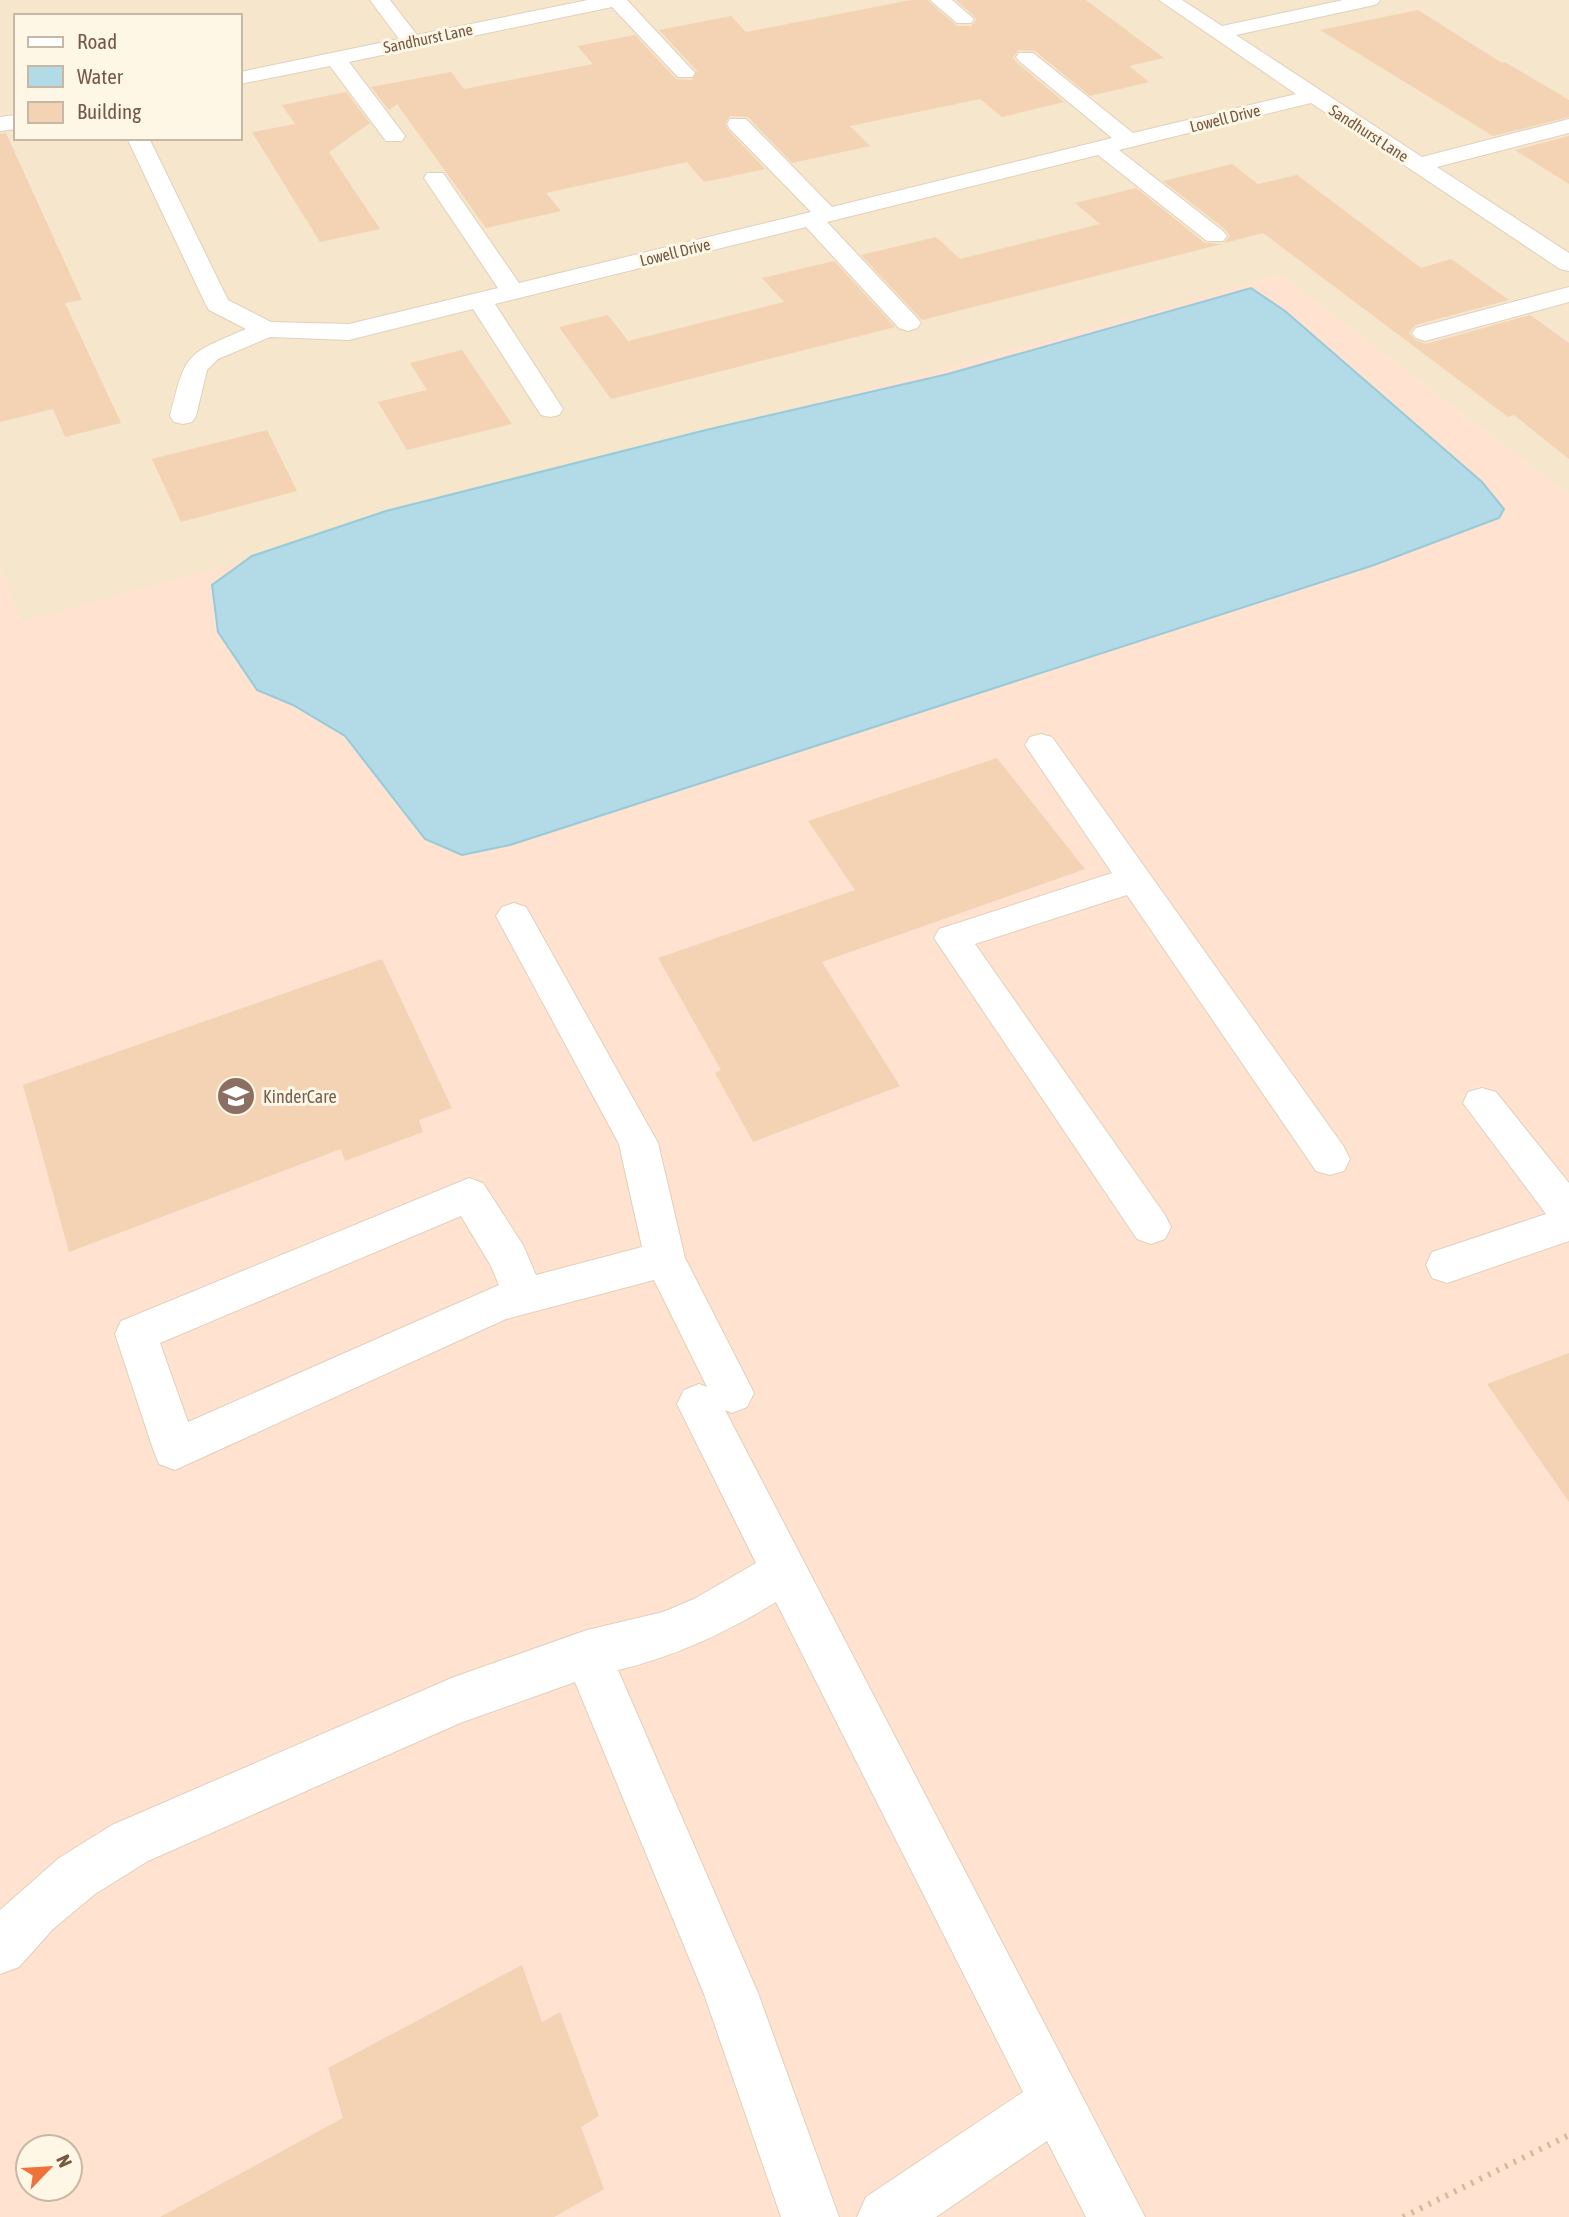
<svg xmlns="http://www.w3.org/2000/svg" width="1569" height="2217" viewBox="0 0 1569 2217" font-family="'Asap Condensed',sans-serif">
	<rect width="100%" height="100%" fill="#fdf4de"/>
	<!-- residential -->
	<path fill="#f5e6cc" fill-rule="evenodd" d="M0 0H1569V495L1281 275 21 623 0 566ZM16 16H240V138H16Z"/>
	<!-- commercial -->
	<path fill="#ffe2d0" fill-rule="evenodd" d="M1281 275 1569 495V2217H0V566L21 622ZM28 2147H70V2189H28Z"/>
	<!-- water -->
	<path fill="#b2dbe7" stroke="#97cad9" stroke-width="2" d="M1251 288 1285 311 1482 482 1504 509 1499 518 1374 565 510 845 462 855 425 839 345 736 293 705 257 690 218 632 212 585 252 556 386 511 706 430 948 374Z"/>
	<!-- building -->
	<path fill="#f4d3b4" d="M911 0H927L957 26H971L977 19 956 0H1086L1164 58 1129 66 1149 82 1090 96 1035 51 1019 50 1013 57 1017 63 1064 102 1002 117 980 99 850 126 870 146 792 163 748 117 730 116 725 123 728 130 765 169 704 182 687 162 546 193 561 211 486 228 397 104 389 110 371 87 451 72 464 89 593 64 577 46 635 35 676 79 692 80 697 71 659 30 731 16 746 32Z
		M1418 10 1502 63 1505 62 1569 100V117L1493 136 1320 30Z
		M346 92 370 123 329 152 380 229 320 242 252 132 295 124 282 105Z
		M6 133 82 300 65 303 121 423 65 437 53 409 0 422V134Z
		M1569 136V184L1515 150Z
		M1232 164 1258 184 1297 175 1421 268 1451 259 1509 300 1415 325 1409 333 1415 340 1426 344 1530 315 1569 343V459L1514 415 1508 417 1263 233 1224 243 1230 236 1225 229 1163 181Z
		M1136 188 1205 243 1222 244 922 320 861 255 936 237 960 259 1100 224 1075 203Z
		M834 261 895 327 611 399 559 327 608 315 628 341 784 302 762 278Z
		M462 350 512 424 407 450 378 402 427 390 410 363Z
		M267 430 297 491 181 522 152 459Z
		M997 758 1085 869 822 962 900 1086 753 1142 715 1073 721 1070 658 958 855 890 808 821Z
		M382 959 452 1108 419 1120 423 1132 345 1161 341 1149 69 1252 23 1085Z
		M1569 1353V1502L1487 1384Z
		M522 1965 542 2022 560 2012 599 2116 581 2127 604 2189 554 2217H160L343 2118 328 2068Z"/>
	<g fill="none" stroke-linecap="round" stroke-linejoin="round">
		<defs>
			<path id="minor" d="M370 0H390L417 35 588 0H627L695 73 692 77H678L612 7 349 62 405 136 402 141H386L330 66 240 84V72L399 39Z
				M930 0H952L974 19 971 23H957Z
				M1159 0H1182L1222 26 1343 0H1380L1377 4 1370 6 1236 35 1422 157 1569 119V133L1437 167 1569 253V271L1560 269 1311 103 1119 150 1223 231 1227 236 1223 241H1207L1098 155 827 222 917 318 921 323 917 328 908 331 899 328 806 227 495 304 563 409 559 415 550 417 541 415 473 309 349 340 270 337 218 359 207 370 196 416 192 422 183 424 174 422 170 416C186 352 185 355 246 329L209 310 206 305 127 138H149L228 300 271 322 349 324 498 288 424 178 427 173H443L519 283 811 212 730 129 727 124 730 119H746L832 207 1112 138 1019 61 1016 57 1019 53H1033L1133 133 1296 94Z
				M16 115V129L0 131V117Z
				M1569 287V302L1425 341 1416 338 1412 333 1416 328Z
				M1041 734 1052 737 1344 1147 1350 1159 1344 1171 1330 1175 1316 1171 1127 895 975 944 1165 1215 1171 1227 1165 1239 1151 1244 1137 1239 934 938 939 929 1112 873 1025 745 1030 737Z
				M514 903 526 907 658 1143 685 1258 754 1393 747 1407 732 1413 725 1410 1145 2217H1086L1047 2141 936 2217H857L866 2197 1023 2092 776 1602C725 1633 676 1656 618 1670L758 1993 839 2217H781L704 1994 575 1682 460 1723 148 1861 95 1894 53 1929 19 1967 0 1974V1910L59 1858 112 1825 454 1677 587 1630 663 1612 694 1599 756 1563 677 1404 684 1390 699 1384 707 1387 654 1280 506 1319 175 1470 159 1464 153 1449 115 1334 121 1321 469 1178 483 1183 523 1245 536 1275 642 1247 619 1144 496 916 502 907ZM461 1216 491 1266 499 1285 188 1422 160 1343Z
				M1482 1088 1496 1092 1569 1183V1241L1447 1283 1432 1278 1426 1265 1432 1252 1546 1214 1463 1103 1468 1092Z"/>
		</defs>
		<!-- minor casing -->
		<use href="#minor" stroke="#e1d0ba" stroke-width="2"/>
		<!-- path -->
		<path stroke="#d8b698" stroke-width="6" stroke-dasharray="2.5 7" stroke-linecap="butt" d="M1403 2217 1569 2135"/>
		<!-- minor -->
		<use href="#minor" fill="#fff" fill-rule="evenodd"/>
	</g>
	<!-- icons -->
	<defs>
		<symbol id="school-disc" viewBox="-11 -11 22 22"><circle r="9.5" fill="#8d6e63" stroke="#fff7e5"/><path d="M0-5L7-2L0 1L-7-2ZM-4 1L0 2.5L4 1V4Q0 6-4 4Z" fill="#fff"/></symbol>
	</defs>
	<g fill-rule="evenodd">
		<use href="#school-disc" x="214" y="1074" width="44" height="44"/>
	</g>
	<g text-anchor="middle" dominant-baseline="central" stroke-width="6" stroke-linejoin="round" paint-order="stroke">
		<!-- far-street labels -->
		<g font-size="16" fill="#745a45" stroke="#fff7e5">
			<text transform="translate(428 38) rotate(-12)">Sandhurst Lane</text>
			<text transform="translate(1225 118) rotate(-14)">Lowell Drive</text>
			<text transform="translate(1369 133) rotate(33)">Sandhurst Lane</text>
			<text transform="translate(675 252) rotate(-14)">Lowell Drive</text>
		</g>
		<!-- education labels -->
		<g font-size="18" fill="#785e54" stroke="#fff7e5" text-anchor="start">
			<text x="263" y="1096">KinderCare</text>
		</g>
	</g>
	<!-- legend -->
	<rect x="14" y="14" width="228" height="126" fill="#fff7e5" stroke="#c7b8a5" stroke-width="2"/>
	<rect x="28" y="37" width="35" height="10" fill="#ffffff" stroke="#c7b8a5" stroke-width="2"/>
	<text x="77" y="49" font-size="21" fill="#745a45">Road</text>
	<rect x="28" y="66" width="35" height="21" fill="#b2dbe7" stroke="#c7b8a5" stroke-width="2"/>
	<text x="77" y="84" font-size="21" fill="#745a45">Water</text>
	<rect x="28" y="102" width="35" height="21" fill="#f4d3b4" stroke="#c7b8a5" stroke-width="2"/>
	<text x="77" y="119" font-size="21" fill="#745a45">Building</text>
	<!-- north arrow -->
	<g transform="translate(49 2168) rotate(65)"><circle r="33" fill="#fff7e5" stroke="#c7b8a5" stroke-width="2"/>
	<path d="M0-5L12 26L0 18L-12 26Z" fill="#ef723b"/>
	<text y="-10" font-size="19" font-weight="bold" text-anchor="middle" fill="#745a45">N</text>
	</g>
</svg>
